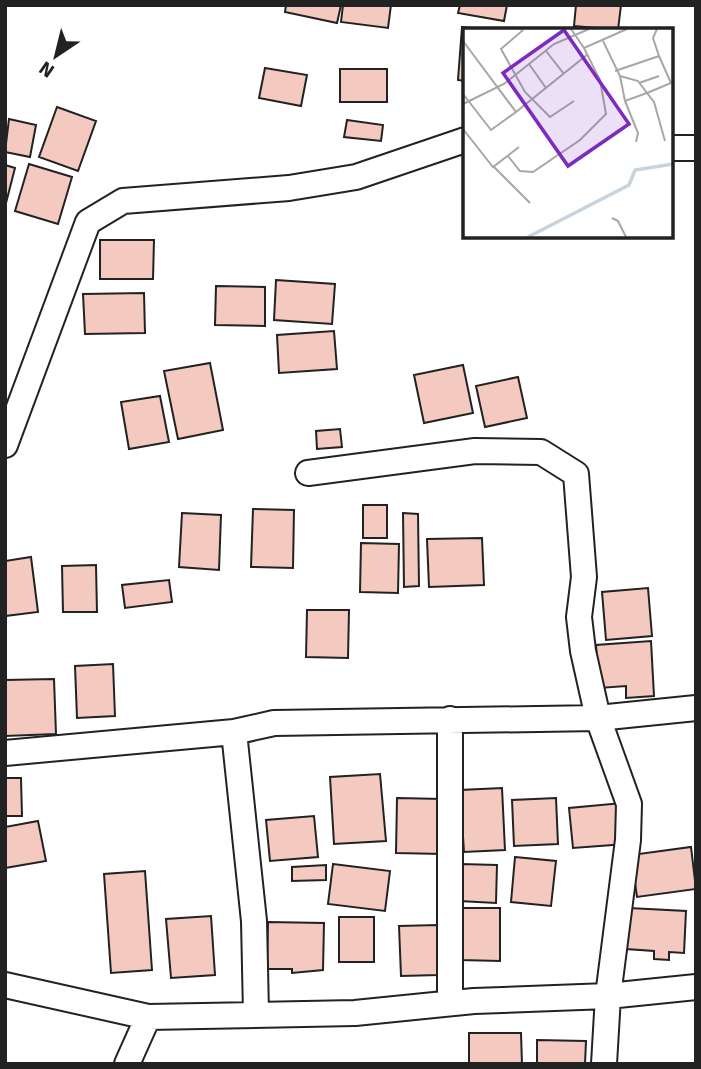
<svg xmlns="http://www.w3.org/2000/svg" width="701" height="1069" viewBox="0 0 701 1069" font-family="Signika,sans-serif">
	<rect width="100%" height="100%" fill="#fff"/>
	<!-- building -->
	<path fill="#f3c9c0" stroke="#222" stroke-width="2" d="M286 5H341L337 23 285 12Z
		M343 5H391L388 28 341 22Z
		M460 5H507L504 21 458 13Z
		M576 5H621L618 30 574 26Z
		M462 27 491 30H465V81L458 80Z
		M265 68 307 75 301 106 259 98Z
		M340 69H387V102H340Z
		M57 107 96 121 78 171 39 157Z
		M9 119 36 125 30 157 5 152Z
		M347 120 383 125 381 141 344 137Z
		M29 164 72 177 58 224 15 211Z
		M5 165 15 168 6 203H5Z
		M100 240H154L153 279H100Z
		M276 280 335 284 332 324 274 320Z
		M216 286 265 287V326L215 325Z
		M144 293 145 333 85 334 83 294Z
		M334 331 337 369 279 373 277 335Z
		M210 363 223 430 178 439 164 371Z
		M463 365 473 413 424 423 414 375Z
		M518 377 527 418 485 427 476 386Z
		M160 396 169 442 129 449 121 402Z
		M340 429 342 447 317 449 316 431Z
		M363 505H387V538H363Z
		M253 509 294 510 293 568 251 567Z
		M182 513 221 515 219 570 179 567Z
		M403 513 418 514 419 586 404 587Z
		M482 538 484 585 429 587 427 539Z
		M361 543 399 544 398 593 360 592Z
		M31 557 38 612 5 616V561Z
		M96 565 97 612H63L62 566Z
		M169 580 172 602 125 608 122 585Z
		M648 588 652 636 606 640 602 592Z
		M307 610H349L348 658 306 657Z
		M651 641 654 696 626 698V686L599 688 596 645Z
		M113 664 115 716 77 718 75 666Z
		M54 679 56 734 5 736V680Z
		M380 774 386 841 334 844 330 777Z
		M5 778H21L22 816H5Z
		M502 788 505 850 464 852 460 790Z
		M397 798 443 799V854L396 853Z
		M556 798 558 844 514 846 512 800Z
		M622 803 626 844 573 848 569 808Z
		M314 816 318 857 270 861 266 820Z
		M38 821 46 861 5 868V827Z
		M691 847 696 889 637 897 631 855Z
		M515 857 556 861 551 906 511 902Z
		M333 864 390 871 385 911 328 904Z
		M460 864 497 865 496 903 459 901Z
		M326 865V880L292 881V867Z
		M145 871 152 970 111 973 104 874Z
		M460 908H500V961L460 960Z
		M629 908 686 911 684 953 669 952V960L654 959V951L626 949Z
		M211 916 215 975 171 978 166 919Z
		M339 917H374V962H339Z
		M268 922 324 923 323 970 292 973V969H267Z
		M438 925 439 975 401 976 399 926Z
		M469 1033H521L522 1064H469Z
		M537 1040 586 1041 585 1064H537Z"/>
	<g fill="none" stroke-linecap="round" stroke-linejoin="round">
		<defs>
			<path id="street" d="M671 148H696
				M5 445 88 222 123 201 289 188 356 177 465 140
				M308 473 475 451 541 452 576 474 584 577 579 617 583 651 598 718 629 804 628 840 608 996 604 1064
				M450 719V1003
				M234 732 254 921 256 1013
				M5 753 234 732 274 723 598 718 696 708
				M5 985 148 1017 355 1013 474 1001 608 996 696 987
				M127 1064 148 1017"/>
		</defs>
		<!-- street casing -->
		<use href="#street" stroke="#222" stroke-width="28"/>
		<!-- street -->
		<use href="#street" stroke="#fff" stroke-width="24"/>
	</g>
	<!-- overview -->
	<g transform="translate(463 28)">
		<rect width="210" height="210" fill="#fff"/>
		<path fill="none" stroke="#c7d3dd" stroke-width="3.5" d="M65 209 166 157 172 142 210 136"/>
		<path fill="none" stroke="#a7a7a7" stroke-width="2" d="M108 1 121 20 164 1M60 2 38 21 62 64 87 89 111 73M0 13 53 84 28 102 0 66M140 13 157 48 162 73 184 65 175 53 157 48M83 23 101 46M196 28 208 55 184 65 191 74 202 113M66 36 83 60M152 43 196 28 190 10 194 1M176 55 196 48M162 73 175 105 173 114M0 76 41 56 91 16 126 1M53 84 125 26M0 101 30 139 56 119M45 128 57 143 70 144 117 112 143 86 137 52 121 20M31 139 67 175M149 190 155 193 163 209"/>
		<path fill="#7b2cbf" fill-opacity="0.15" stroke="#7b2cbf" stroke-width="3.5" d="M101 2 166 96 105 138 40 45Z"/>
		<rect width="210" height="210" fill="none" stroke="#222" stroke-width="3.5"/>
	</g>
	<!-- border -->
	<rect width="701" height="1069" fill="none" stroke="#222222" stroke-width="14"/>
	<!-- north arrow -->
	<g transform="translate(56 56) rotate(215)" stroke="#ffffff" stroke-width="5" paint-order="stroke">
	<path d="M0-5L12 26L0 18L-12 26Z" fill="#222222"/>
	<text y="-10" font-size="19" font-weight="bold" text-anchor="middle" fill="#222222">N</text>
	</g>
</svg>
